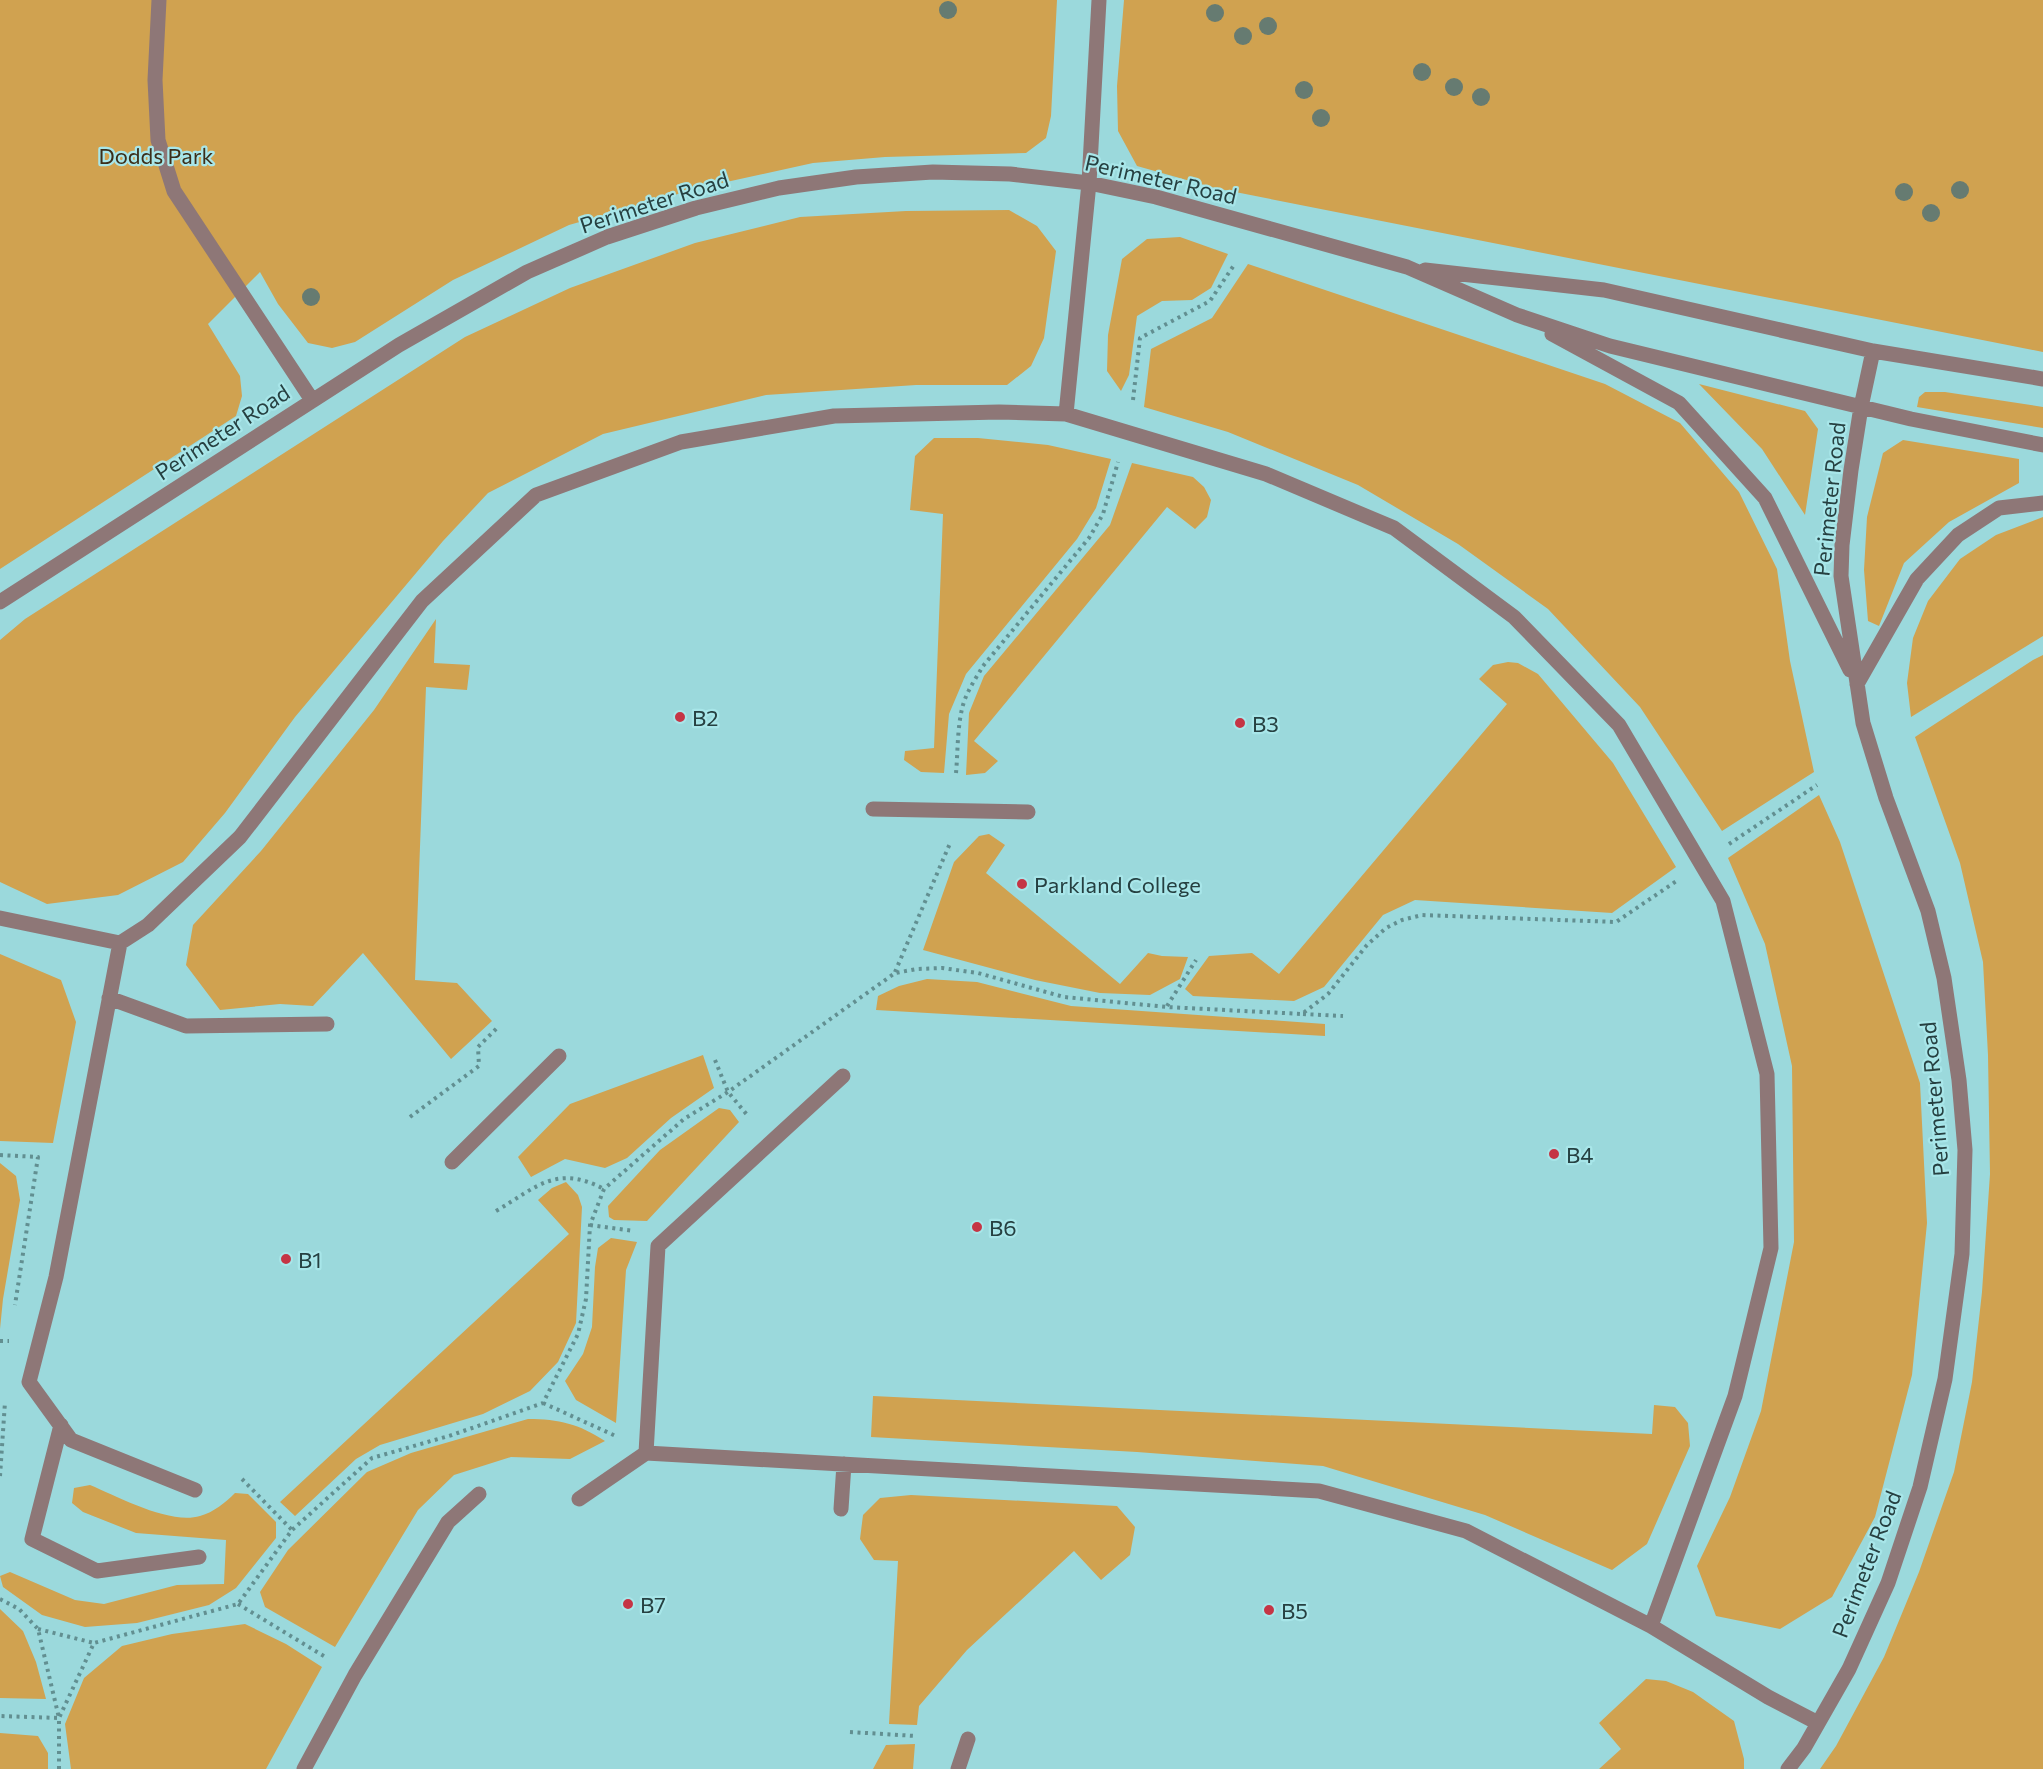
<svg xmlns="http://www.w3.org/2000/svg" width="2043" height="1769" viewBox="0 0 2043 1769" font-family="Commissioner,sans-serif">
	<rect width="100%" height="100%" fill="#9bd9dc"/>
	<!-- green -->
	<path fill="#d0a250" d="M0 0H1057L1051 116 1046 138 1026 153 885 157 813 163 699 188 569 225 453 280 355 342 332 348 308 343 278 304 260 272 208 324 240 376 242 396 236 416 0 569Z
		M1124 0H2043V352L1215 188 1137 166 1118 131 1117 86Z
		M1009 210 1037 226 1056 251 1044 338 1031 366 1007 385H916L766 395 603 434 488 493 443 541 295 717 225 813 183 862 118 895 47 904 0 882V640L25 619 465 337 570 288 695 243 800 217 906 211Z
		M1180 237 1228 254 1211 288 1192 300 1162 301 1137 316 1129 375 1121 391 1107 371 1108 335 1122 259 1147 239Z
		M1248 264 1605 384 1680 423 1739 492 1777 569 1790 661 1814 772 1722 831 1640 707 1548 609 1458 544 1358 485 1228 432 1144 407 1151 349 1212 318Z
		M1699 384 1805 411 1818 429 1805 515 1762 449Z
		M1925 392H1945L2043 407V428L1917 407 1919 397Z
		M934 438H978L1048 445 1111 459 1096 508 1077 539 966 674 949 714 944 773 921 772 904 760 905 751 934 748 943 514 910 510 915 456Z
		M1903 440 2019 459V483L1949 522 1904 563 1879 626 1868 621 1864 570 1867 517 1883 453Z
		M1132 463 1193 477 1204 487 1211 500 1207 517 1195 529 1167 507 974 741 998 761 985 773 966 775 969 713 984 676 1110 525Z
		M2043 517V636L1911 717 1907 683 1913 638 1928 601 1960 559 1996 535Z
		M436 619 434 663 470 665 467 690 426 687 415 980 457 983 492 1021 451 1059 363 953 313 1006 280 1004 220 1010 186 965 193 925 261 851 374 710Z
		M2043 655V1769H1820L1836 1746 1884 1657 1919 1572 1954 1472 1972 1382 1982 1292 1990 1174 1988 1055 1983 962 1960 863 1915 737 2033 660Z
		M1508 662 1518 663 1538 674 1613 763 1676 867 1612 913 1415 900 1383 915 1324 987 1294 1001 1193 996 1185 989 1209 956 1252 953 1279 974 1507 704 1479 679 1493 665Z
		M1819 795 1840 842 1920 1083 1927 1223 1912 1375 1875 1517 1832 1597 1780 1629 1716 1616 1697 1566 1730 1497 1761 1411 1794 1242 1792 1066 1765 944 1728 858Z
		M989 834 1005 845 986 873 1120 984 1148 953 1162 956 1188 957 1180 979 1150 995 1100 993 1035 980 923 950 954 862 979 836Z
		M0 954 61 980 76 1022 53 1143 0 1141Z
		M927 979 977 982 1071 1006 1325 1024V1036L876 1010 878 996 899 986Z
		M703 1055 714 1088 671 1118 627 1158 605 1168 565 1159 531 1177 518 1157 570 1104Z
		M719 1108 730 1110 739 1122 647 1221 614 1220 609 1217 608 1206 660 1150Z
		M0 1163 16 1176 20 1200 3 1299 0 1329Z
		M566 1182 578 1195 582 1207 576 1323 558 1362 530 1391 483 1414 380 1445 356 1459 295 1516 280 1502 569 1234 538 1200 552 1188Z
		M611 1238 637 1242 626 1270 616 1423 576 1400 565 1381 583 1354 592 1327 595 1267 598 1248Z
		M873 1396 1652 1434 1654 1405 1675 1407 1688 1423 1690 1446 1647 1544 1612 1570 1485 1515 1323 1466 1137 1452 871 1437Z
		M528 1419C559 1419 579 1424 605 1441L570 1459 511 1457 454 1475 418 1510 335 1647 265 1607 260 1592 288 1550 367 1472 411 1453Z
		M90 1485C119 1497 170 1525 200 1516 214 1512 225 1503 235 1493L248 1494 276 1522V1538L236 1588 209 1605 137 1623 85 1627 42 1615 3 1587 0 1576 10 1572 75 1600 104 1604 177 1585 224 1584 226 1540 136 1533 83 1512 72 1503 74 1488Z
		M911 1495 1117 1506 1135 1527 1130 1555 1101 1580 1074 1551 967 1650 919 1706 917 1725 889 1724 898 1561 874 1560 860 1539 863 1515 880 1498Z
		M0 1609 23 1631 36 1662 46 1699 0 1698Z
		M245 1624 286 1644 322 1667 266 1769H71L65 1724 84 1678 122 1646 172 1634Z
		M1646 1679 1666 1681 1693 1692 1734 1721 1744 1759V1769H1599L1621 1749 1599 1723Z
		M0 1733 38 1736 48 1753V1769H0Z
		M915 1744 913 1769H873L886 1745Z"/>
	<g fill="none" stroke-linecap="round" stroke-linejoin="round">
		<!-- path -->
		<path stroke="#628f91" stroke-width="4" stroke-dasharray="3 4.5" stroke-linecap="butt" d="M1133 400 1140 338 1210 301 1234 265
			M956 773C958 751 957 727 963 705 967 691 976 678 983 666L1089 538 1103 514 1118 462
			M1729 844 1817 785
			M895 972 951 841
			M1167 1006 1196 960
			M1303 1014 1343 1016
			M715 1060 728 1092 748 1116
			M410 1117 479 1066 478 1047 498 1027
			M0 1155 38 1157 15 1305
			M496 1211C537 1187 556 1164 604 1189
			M590 1225 634 1231
			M0 1341H9
			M543 1403 618 1437
			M0 1476 5 1402
			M242 1479 292 1530
			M0 1599 19 1609 38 1629 59 1718 0 1716
			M238 1604 327 1658
			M38 1629 94 1643
			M850 1732 916 1736
			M59 1769V1718L94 1643 238 1604 292 1530 372 1458 452 1435 543 1403 578 1334 586 1299 590 1225 604 1189 684 1119 728 1092 895 973 917 969 942 968 978 973 1064 997 1167 1007 1302 1014 1328 994 1367 945 1386 928 1402 920 1422 915 1616 922 1678 880"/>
		<!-- minor -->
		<path stroke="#8e7777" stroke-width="15" d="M159 0 155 80 158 140 174 191 312 400
			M1425 270 1604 290 1873 351 2043 379
			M1552 334 1679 403 1765 498 1850 670
			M1066 414 1089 183 1099 0
			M0 602 399 345 527 272 607 237 696 208 779 188 856 177 933 172 1010 174 1089 183 1156 197 1407 267 1517 315 1610 346 1911 419 2043 445
			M1857 684 1917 579 1958 535 1999 508 2043 503
			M873 809 1028 812
			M0 918 120 943 148 925 240 837 422 601 536 495 681 442 834 416 999 412 1066 414 1266 474 1394 528 1514 617 1619 725 1723 901 1767 1074 1771 1248 1735 1396 1651 1626
			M120 943 56 1277 29 1382 71 1440 195 1490
			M109 998 186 1026 327 1024
			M452 1162 559 1056
			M61 1425 32 1539 97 1571 199 1557
			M646 1453 1319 1491 1466 1531 1651 1626 1768 1697 1818 1723
			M579 1499 646 1453 658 1246 843 1076
			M841 1509 844 1464
			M304 1769 355 1675 448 1522 479 1494
			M958 1769 968 1739
			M1788 1769 1804 1748 1849 1669 1888 1583 1920 1487 1945 1379 1962 1254 1965 1150 1959 1080 1944 978 1928 911 1886 798 1863 723 1841 576 1842 545 1851 470 1861 407 1873 351"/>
	</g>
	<!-- trees -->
	<g fill="#667b71">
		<circle cx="948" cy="10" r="9"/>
		<circle cx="1215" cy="13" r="9"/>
		<circle cx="1268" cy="26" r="9"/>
		<circle cx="1243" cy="36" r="9"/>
		<circle cx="1422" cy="72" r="9"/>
		<circle cx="1454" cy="87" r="9"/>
		<circle cx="1304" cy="90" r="9"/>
		<circle cx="1481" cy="97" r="9"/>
		<circle cx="1321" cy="118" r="9"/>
		<circle cx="1960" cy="190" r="9"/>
		<circle cx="1904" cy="192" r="9"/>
		<circle cx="1931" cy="213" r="9"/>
		<circle cx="311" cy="297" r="9"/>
	</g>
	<!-- markers -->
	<g fill="#c53545" stroke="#a8e6e9" stroke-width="2">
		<circle cx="680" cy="717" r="6"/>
		<circle cx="1240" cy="723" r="6"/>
		<circle cx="1022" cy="884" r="6"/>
		<circle cx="1554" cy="1154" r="6"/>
		<circle cx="977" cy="1227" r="6"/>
		<circle cx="286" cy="1259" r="6"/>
		<circle cx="628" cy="1604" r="6"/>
		<circle cx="1269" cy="1610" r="6"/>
	</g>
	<g text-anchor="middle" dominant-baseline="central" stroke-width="4.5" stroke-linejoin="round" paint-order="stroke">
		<!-- park labels -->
		<g font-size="22" fill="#3b2e19" stroke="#a8e6e9">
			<text x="156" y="155">Dodds Park</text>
		</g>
		<!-- street labels -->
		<g font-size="22" fill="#264041" stroke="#a8e6e9">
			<text transform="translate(1161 179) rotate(13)">Perimeter Road</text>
			<text transform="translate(654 202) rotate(-18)">Perimeter Road</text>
			<text transform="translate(222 432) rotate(-33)">Perimeter Road</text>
			<text transform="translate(1829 499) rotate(-84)">Perimeter Road</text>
			<text transform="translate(1934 1099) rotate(-95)">Perimeter Road</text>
			<text transform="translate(1866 1564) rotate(-69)">Perimeter Road</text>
		</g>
		<!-- poi labels -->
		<g font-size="22" fill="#264041" stroke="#a8e6e9" text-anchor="start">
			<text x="692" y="717">B2</text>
			<text x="1252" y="723">B3</text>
			<text x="1034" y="884">Parkland College</text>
			<text x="1566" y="1154">B4</text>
			<text x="989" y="1227">B6</text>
			<text x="298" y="1259">B1</text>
			<text x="640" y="1604">B7</text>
			<text x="1281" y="1610">B5</text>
		</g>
	</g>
</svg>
